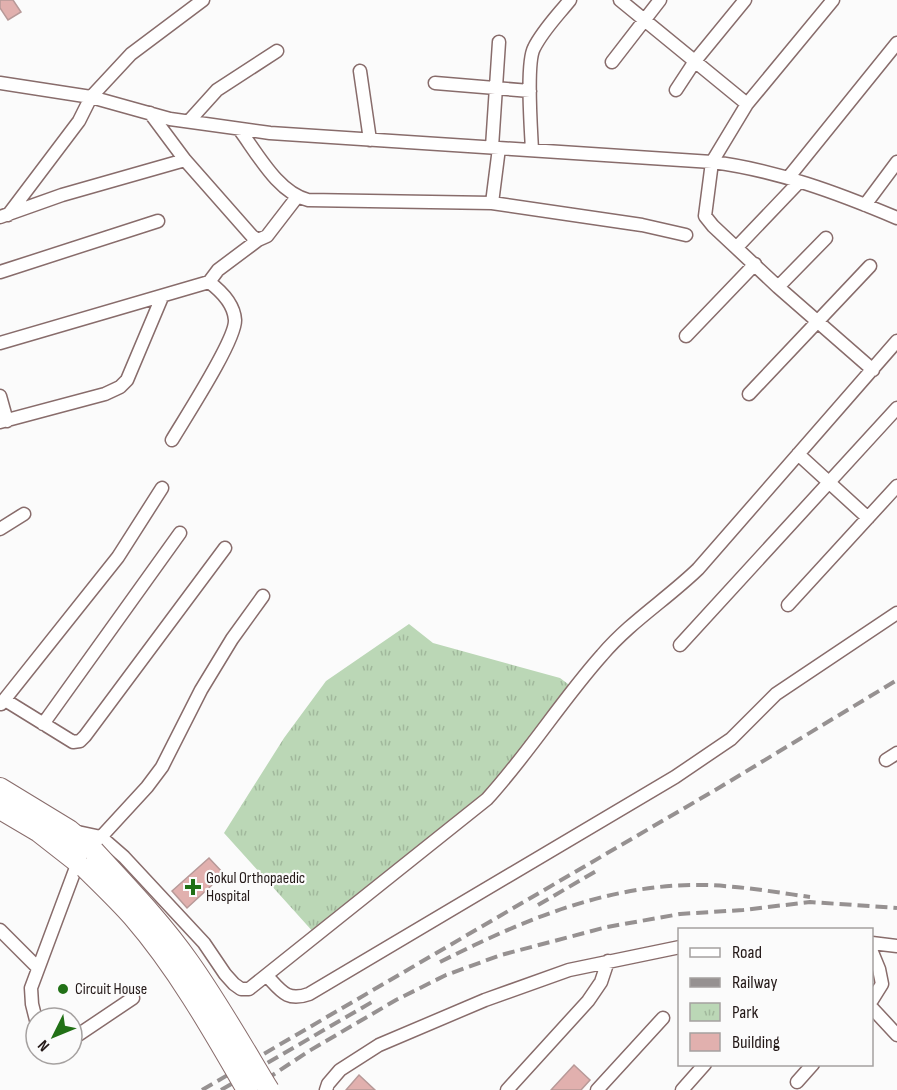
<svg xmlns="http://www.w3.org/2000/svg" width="897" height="1090" viewBox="0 0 897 1090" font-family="'Sofia Sans Condensed',sans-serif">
	<defs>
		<pattern id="park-tufts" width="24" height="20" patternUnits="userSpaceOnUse" patternTransform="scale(1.5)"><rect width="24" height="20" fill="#bbd7b6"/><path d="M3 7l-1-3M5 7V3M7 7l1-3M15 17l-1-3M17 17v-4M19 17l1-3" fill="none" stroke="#a1b89c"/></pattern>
	</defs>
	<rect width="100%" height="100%" fill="#fbfbfb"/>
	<!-- park -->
	<path fill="url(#park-tufts)" d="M409 624 433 643 560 678 572 687 495 787 315 934 224 833 284 738 326 681Z"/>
	<!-- building -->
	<path fill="#e1b0ae" stroke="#b79998" stroke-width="1.5" d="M0 0H13L21 12 8 20 0 8Z
		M209 858 224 874 187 908 172 891Z
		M574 1065 590 1080 581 1090H551Z
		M359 1075 375 1090H346Z"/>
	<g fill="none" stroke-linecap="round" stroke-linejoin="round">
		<defs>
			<path id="street" d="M620 0 747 104
				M833 0 747 104 712 162 705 216 713 226 778 287 873 370
				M612 62 660 0
				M360 71 370 140
				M0 83 91 97 170 119 270 133 712 162C776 170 838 193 897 218
				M435 83 530 91
				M676 90 695 61 745 0
				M150 113 185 160 252 236 258 240 267 236 297 197
				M189 121 217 90 277 51
				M239 129C257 153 278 193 308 200L492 203 642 225 686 235
				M492 147 499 42
				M532 150C531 129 526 63 534 48 543 30 558 15 570 0
				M788 178 897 43
				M492 203 499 148
				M865 205 897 162
				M8 215 79 121 91 97 131 54 203 0
				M0 217 62 195 185 160
				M737 247 799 182
				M0 272 158 221
				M209 282 218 270 258 240
				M778 287 826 238
				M686 336 755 264
				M0 343 209 282C221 291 234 304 235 320 236 340 185 418 172 440
				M749 394 870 266
				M0 396 7 421
				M0 422 105 394 120 387 127 380 162 297
				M798 454 868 518
				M0 529 24 514
				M788 605 897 486
				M680 645 897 408
				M5 700 73 742 80 741 85 736 225 548
				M1 704 118 557 162 488
				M43 724 180 533
				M886 760 897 753
				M73 831 101 837 124 857 204 943 225 974 234 984 241 989H249L487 799C529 753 561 701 602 655 630 622 667 599 698 569L897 341
				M101 837 147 787 162 767 201 690 232 639 263 596
				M0 930 38 968
				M872 943 897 946
				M872 952 879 969 882 984 872 1000
				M267 976C281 991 287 1002 309 994L675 777 731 739 776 694 897 613
				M872 1008 897 1035
				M36 1020 32 1004 31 988 78 862
				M72 1039 133 998
				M797 1082 813 1064
				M326 1090 328 1084 340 1070 379 1045 485 1000 569 970 680 947
				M507 1090 588 1001 601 982 608 961
				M597 1090 663 1018
				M682 1090 705 1064"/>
			<path id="primary" d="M0 788 69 830 94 851
				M0 809 39 832 85 868"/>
		</defs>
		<!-- street casing -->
		<use href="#street" stroke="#886c6b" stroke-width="15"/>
		<!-- primary casing -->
		<use href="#primary" stroke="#886c6b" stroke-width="22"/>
		<!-- street -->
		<use href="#street" stroke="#fff" stroke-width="12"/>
		<!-- primary -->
		<use href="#primary" stroke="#fff" stroke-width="20"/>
		<!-- rail -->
		<path stroke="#969191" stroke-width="4" stroke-dasharray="12 6" stroke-linecap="butt" d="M538 905 598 870
			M440 962C523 920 610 883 705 885 740 886 775 892 810 897
			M202 1090 717 789 897 680
			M221 1090 372 1002
			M250 1090 309 1051 396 1000 446 975 501 955 607 927 680 914 743 910 810 902 897 908"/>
		<defs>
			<path id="primary-bridge" d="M94 851C127 887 161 922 189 962 218 1003 243 1047 269 1090
				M85 868C101 884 118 900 133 917 178 969 213 1031 247 1090"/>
		</defs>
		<!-- primary-bridge casing -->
		<use href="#primary-bridge" stroke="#886c6b" stroke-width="22" stroke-linecap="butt"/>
		<!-- primary-bridge -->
		<use href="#primary-bridge" stroke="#fff" stroke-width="20"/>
	</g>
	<!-- markers -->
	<g fill="#217016" stroke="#fbfbfb" stroke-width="2">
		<path d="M190 878h6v6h6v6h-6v6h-6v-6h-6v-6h6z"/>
		<circle cx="63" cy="989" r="6"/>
	</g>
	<g text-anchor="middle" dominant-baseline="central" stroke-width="4.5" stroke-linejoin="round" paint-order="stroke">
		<!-- poi labels -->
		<g font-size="16" fill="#241918" stroke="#fbfbfb" text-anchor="start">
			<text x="206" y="878">Gokul Orthopaedic<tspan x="206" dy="18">Hospital</tspan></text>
			<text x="75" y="989">Circuit House</text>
		</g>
	</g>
	<!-- legend -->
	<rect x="678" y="928" width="195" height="138" fill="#fbfbfb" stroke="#a5a1a0" stroke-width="1.5"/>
	<rect x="690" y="948" width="30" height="9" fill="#ffffff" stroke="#a5a1a0" stroke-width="1.5"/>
	<text x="732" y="958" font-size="18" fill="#241918">Road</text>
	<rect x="690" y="978" width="30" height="9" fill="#969191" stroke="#a5a1a0" stroke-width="1.5"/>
	<text x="732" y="988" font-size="18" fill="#241918">Railway</text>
	<rect x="690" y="1003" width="30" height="18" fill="url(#park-tufts)" stroke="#a5a1a0" stroke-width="1.5"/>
	<text x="732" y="1018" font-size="18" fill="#241918">Park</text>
	<rect x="690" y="1033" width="30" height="18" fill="#e1b0ae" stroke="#a5a1a0" stroke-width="1.5"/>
	<text x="732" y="1048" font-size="18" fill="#241918">Building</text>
	<!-- north arrow -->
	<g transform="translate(54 1036) rotate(227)"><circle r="28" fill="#fbfbfb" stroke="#a5a1a0" stroke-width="1.5"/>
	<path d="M0-4.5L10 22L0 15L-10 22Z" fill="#217016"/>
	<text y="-9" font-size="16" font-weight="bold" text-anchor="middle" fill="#241918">N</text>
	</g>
</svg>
